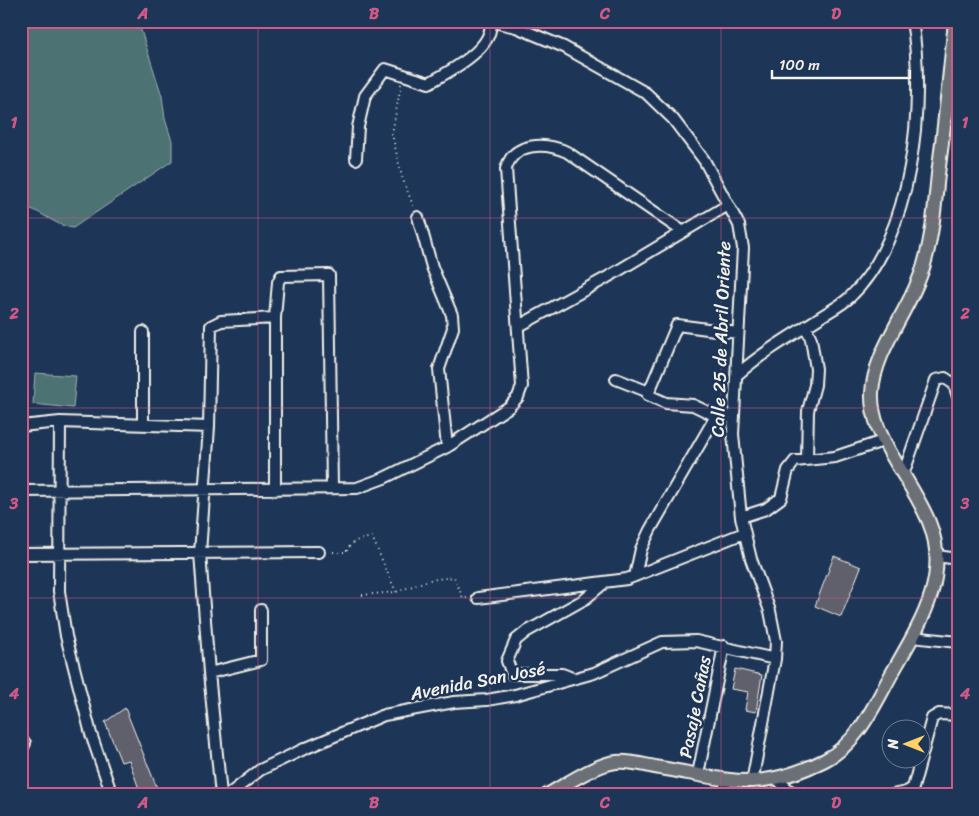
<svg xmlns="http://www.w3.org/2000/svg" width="979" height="816" viewBox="0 0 979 816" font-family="Sriracha,sans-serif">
	<rect width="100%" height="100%" fill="#1d3557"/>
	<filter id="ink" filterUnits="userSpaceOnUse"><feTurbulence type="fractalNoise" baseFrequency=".02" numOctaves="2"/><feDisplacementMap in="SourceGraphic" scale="10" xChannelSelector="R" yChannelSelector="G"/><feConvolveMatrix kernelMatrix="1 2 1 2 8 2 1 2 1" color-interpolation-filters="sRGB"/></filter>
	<g filter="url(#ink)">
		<!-- green -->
		<path fill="#4d7273" stroke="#a0b2ae" d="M21 21H138L162 96 165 119 172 141V161L73 228C54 226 40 209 21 206Z
			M35 373 76 376 73 408 33 404Z"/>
		<!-- building -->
		<path fill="#615e6c" stroke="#f4f1e8" d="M834 556 861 567 841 617 815 606Z
			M735 669 762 675 756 712 745 710 748 692 731 689Z
			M125 708 159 793 154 795H141L129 760 121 762 105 722Z"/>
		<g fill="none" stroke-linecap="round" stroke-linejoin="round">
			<defs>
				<path id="minor" d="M489 21 516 27 564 47 646 93 673 119 704 160 739 225 743 248 733 434 741 517 751 559 770 611 776 641 775 659 752 782
					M356 159 358 127 365 96 385 69 429 83C448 72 496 48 490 21
					M418 217 432 267 452 315 453 328 439 369 447 447
					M519 326 606 278 728 205
					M806 326 811 339 816 369 815 385 808 411 807 458
					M143 332V424
					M738 374C763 352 791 336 819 318 829 311 842 305 850 297 913 238 926 102 912 21
					M616 379 649 392 648 395 666 403 693 405 716 416
					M649 392 677 325 738 333
					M60 422 59 591 66 636 91 734 112 795
					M21 426 60 422 209 427
					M903 475 936 380 945 378 954 384 958 397
					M275 490V318L278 282 281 276 329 275 332 487
					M21 491 357 488 384 478 447 447 509 407 518 397 522 386 506 169C513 142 545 142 567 152L682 231
					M741 517 766 509 781 498 788 470 795 461 835 457 883 441
					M21 554 319 552
					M937 556 958 559
					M635 576 641 549 650 530 716 416 734 417
					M478 598 627 579 744 533
					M912 637 958 642
					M209 673 261 660V610
					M572 678 562 674H512L507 661 516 640 526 632 585 599 604 583
					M21 751 25 743
					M698 774 724 646
					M777 779 791 792 811 795
					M221 795 209 673 200 553 209 427 211 326 221 321 275 318
					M228 795 260 770 304 749 384 715 454 702 487 700 515 695 594 673 662 642 696 641 775 659
					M724 795 726 782
					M892 795 906 792 913 788 932 718 939 714 958 715"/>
				<path id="major" d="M547 795C565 785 596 764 616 762 630 760 647 766 660 768 729 779 757 794 825 760 858 743 874 706 891 675 918 627 952 578 929 522 920 500 906 480 894 459 882 439 871 417 872 393 874 349 914 305 925 261 933 233 935 203 938 174 945 123 950 72 955 21"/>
			</defs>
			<!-- minor casing -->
			<use href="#minor" stroke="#f4f1e8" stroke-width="14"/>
			<!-- major casing -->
			<use href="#major" stroke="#f4f1e8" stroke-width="16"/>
			<!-- path -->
			<path stroke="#f4f1e8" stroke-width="2" stroke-dasharray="1 4" stroke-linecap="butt" d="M401 84 392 134 402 177 414 208
				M328 552H347V549L355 541 372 537 396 592
				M362 595 396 592 429 580 454 577 463 598H468"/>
			<!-- minor -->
			<use href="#minor" stroke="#1d3557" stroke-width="10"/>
			<!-- major -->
			<use href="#major" stroke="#6b6f75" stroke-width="12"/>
		</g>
	</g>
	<!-- grid -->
	<path fill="none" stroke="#d15985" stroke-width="1" stroke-opacity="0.55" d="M258 21V795M490 21V795M721 21V795M21 218H958M21 408H958M21 598H958"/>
	<g text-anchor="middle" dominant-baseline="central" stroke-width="5" stroke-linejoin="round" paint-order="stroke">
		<!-- street labels -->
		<g font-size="18" fill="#f4f1e8" stroke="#1d3557">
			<text transform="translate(721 339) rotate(-88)">Calle 25 de Abril Oriente</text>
			<text transform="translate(478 681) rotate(-11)">Avenida San José</text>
			<text transform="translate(695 707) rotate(-79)">Pasaje Cañas</text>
		</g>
	</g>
	<!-- margin -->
	<rect width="979" height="816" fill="none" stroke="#1d3557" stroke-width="55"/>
	<!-- north arrow -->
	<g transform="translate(906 744) rotate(270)"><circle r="24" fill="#1d3557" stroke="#738091"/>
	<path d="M0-4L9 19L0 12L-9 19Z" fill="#ffd166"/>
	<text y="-8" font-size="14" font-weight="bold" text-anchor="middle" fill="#f4f1e8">N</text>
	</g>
	<!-- scale -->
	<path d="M772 70v8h138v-8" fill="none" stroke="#f4f1e8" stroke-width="2.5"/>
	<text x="779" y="70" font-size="15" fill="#f4f1e8" stroke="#1d3557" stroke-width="4" paint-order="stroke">100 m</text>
	<rect x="28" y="28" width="924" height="760" fill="none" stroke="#d15985" stroke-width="2"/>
	<g font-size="16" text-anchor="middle" font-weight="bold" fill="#d15985">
		<text x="143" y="19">A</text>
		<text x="374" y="19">B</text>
		<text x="605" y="19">C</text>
		<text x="836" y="19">D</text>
		<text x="14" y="128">1</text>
		<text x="965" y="128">1</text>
		<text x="14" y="319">2</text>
		<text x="965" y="319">2</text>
		<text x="14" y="509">3</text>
		<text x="965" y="509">3</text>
		<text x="14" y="699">4</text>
		<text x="965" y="699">4</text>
		<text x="143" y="808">A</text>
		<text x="374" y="808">B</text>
		<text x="605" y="808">C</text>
		<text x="836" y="808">D</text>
	</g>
</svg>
